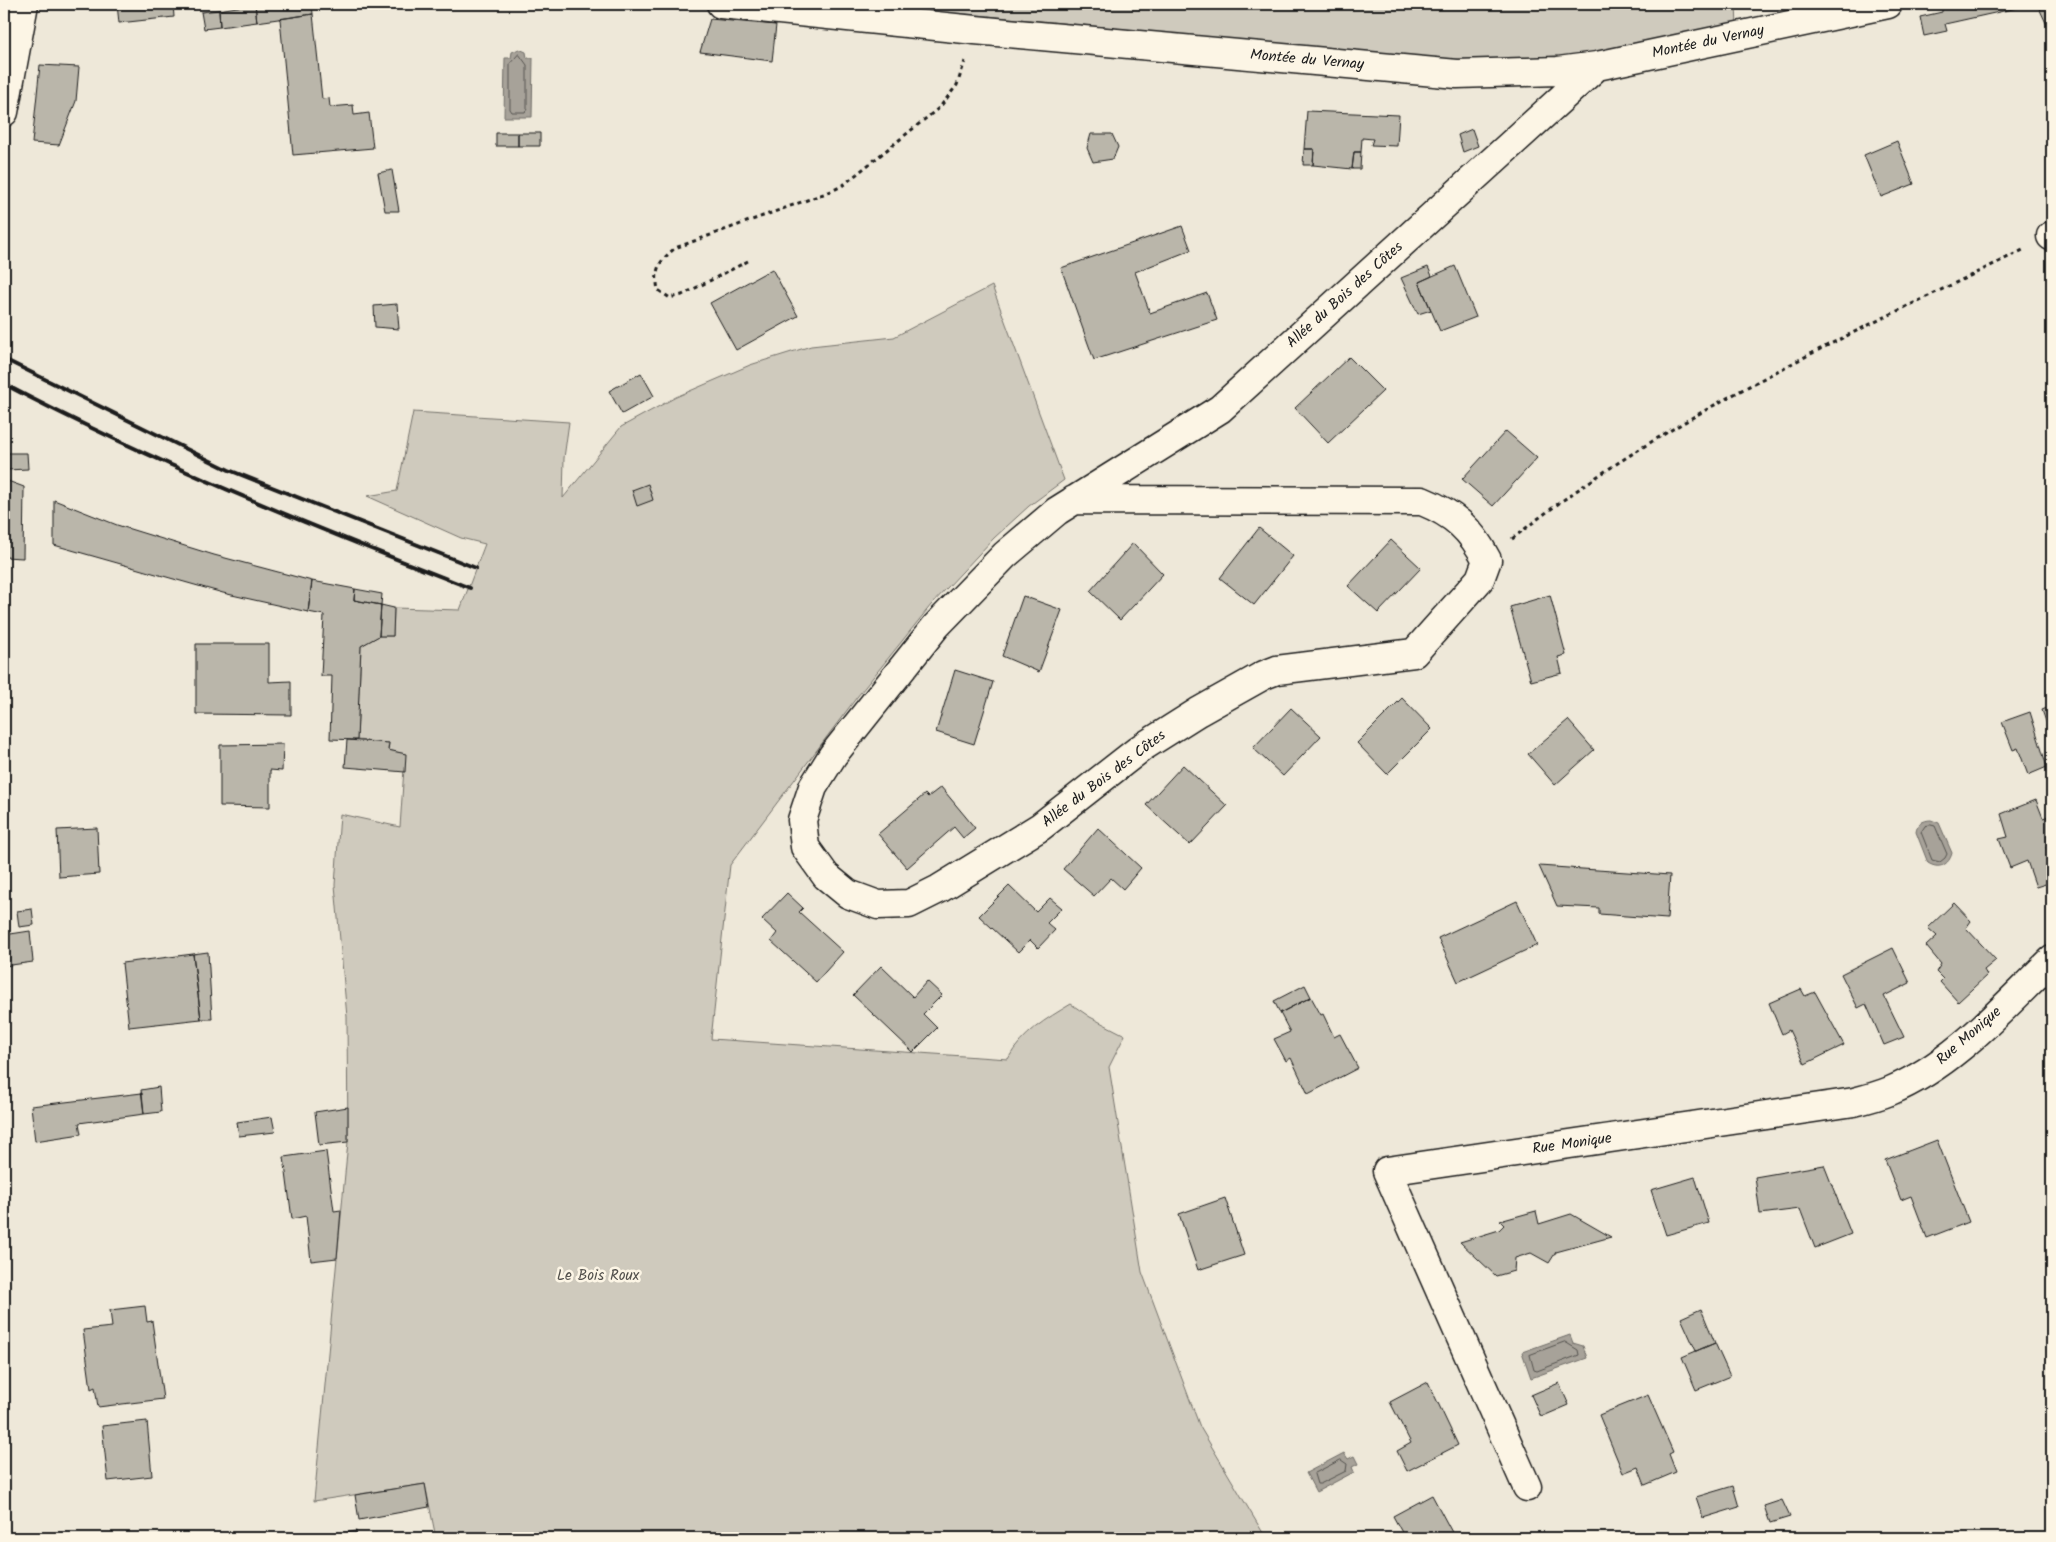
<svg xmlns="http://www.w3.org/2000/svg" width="2056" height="1542" viewBox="0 0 2056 1542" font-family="Kalam,sans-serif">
	<rect width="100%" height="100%" fill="#eee8d9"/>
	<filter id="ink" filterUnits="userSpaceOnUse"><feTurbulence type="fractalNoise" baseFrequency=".02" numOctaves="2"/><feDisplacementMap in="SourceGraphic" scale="10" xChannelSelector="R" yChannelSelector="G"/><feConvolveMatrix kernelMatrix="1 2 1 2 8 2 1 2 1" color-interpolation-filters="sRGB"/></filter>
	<g filter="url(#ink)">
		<!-- green -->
		<path fill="#cfcabd" stroke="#76736c" d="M838 4H1736L1737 28 1537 64 1535 60 1437 59 977 15Z
			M992 286 1064 480 1029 506 994 538 931 605 857 697 730 865 711 1039 1008 1059C1022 1033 1046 1019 1071 1004L1090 1017 1125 1035 1109 1067 1142 1272 1200 1427 1266 1538H436L425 1484 314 1501 348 1142 347 1017 335 885 340 814 400 827 405 754 388 750 389 743 357 740 361 646 379 636H393L394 608 460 610 485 544 461 538 367 496 397 491 413 412 569 422 564 458 563 498 621 427 676 397 750 365 811 346 894 337Z"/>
		<!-- water -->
		<path fill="#a7a299" stroke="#6f6c67" d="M519 49 526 52 527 58H533L532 117H504L505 58H511L512 52Z
			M1931 820 1939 823 1952 853C1949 865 1939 870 1928 863L1916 832C1917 824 1923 820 1931 820Z
			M1570 1335 1573 1343 1583 1346 1587 1358 1531 1378 1522 1352Z
			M1344 1453 1348 1459 1354 1456 1358 1464 1352 1467 1354 1472 1316 1492 1306 1473Z"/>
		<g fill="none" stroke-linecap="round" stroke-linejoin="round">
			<!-- shore -->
			<path stroke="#54524e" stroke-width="1" d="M519 54 527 65V109L525 112H512L510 109V64Z
				M1931 825 1935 826 1947 854 1945 858 1940 862 1932 860 1921 832 1925 826Z
				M1565 1342 1578 1350 1579 1355 1537 1371 1534 1370 1530 1355Z
				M1341 1460 1347 1464 1346 1471 1320 1484H1317L1314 1474Z"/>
		</g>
		<!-- building -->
		<path fill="#bab6aa" stroke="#1c1c1c" d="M117 4H173L174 17 119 23Z
			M255 4H312L313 14 257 22Z
			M255 4 257 22 220 27 219 10Z
			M1965 4H2035L1945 24 1947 31 1924 36 1920 17 1942 12V9Z
			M2048 4H2052V22L2047 25 2039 8Z
			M219 10 220 27 204 29 201 12Z
			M313 14 322 99 329 98 330 107 353 105 354 115 369 113 373 148 293 155 280 19Z
			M710 19 776 25 772 61 700 52Z
			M40 65 79 67 76 101 59 145 32 143Z
			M1307 111 1399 115 1397 146 1371 145 1373 139 1362 138 1361 152H1354L1352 169 1313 165 1314 149H1304Z
			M1472 129 1478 146 1463 152 1458 135Z
			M496 133H518V146H496Z
			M518 133H540V146H518Z
			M1091 134H1112L1118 147 1113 159 1093 162 1087 148Z
			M1897 141 1914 184 1881 197 1864 155Z
			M1304 149H1314L1313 165H1303Z
			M1354 152H1361L1360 169H1352Z
			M392 170 399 211H385L378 173Z
			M1182 226 1191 250 1135 272 1150 313 1207 293 1217 320 1094 360 1061 268Z
			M1455 266 1476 317 1440 331 1419 282Z
			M1428 267 1432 276 1419 282 1431 310 1418 314 1401 278Z
			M772 269 798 316 736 350 710 303Z
			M397 304 399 329 375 327 374 306Z
			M1349 357 1383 391 1328 443 1295 408Z
			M641 373 654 396 622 414 609 391Z
			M1506 431 1537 458 1493 506 1462 479Z
			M6 453H27L28 469 6 470Z
			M5 480 24 487 23 558 4 557Z
			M648 484 653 500 637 506 632 490Z
			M54 500 117 525 214 555 312 581 308 612 223 593 54 545Z
			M1259 528 1293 556 1254 605 1220 578Z
			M1391 540 1421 568 1378 613 1348 586Z
			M1133 543 1163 574 1120 620 1090 591Z
			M312 581 355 589 354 600 381 605 379 636 361 646 357 740 330 739 332 676H321L324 615 308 612Z
			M355 589 382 594 381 605 354 600Z
			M1550 595 1566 655 1558 657 1562 673 1531 681 1510 607Z
			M1023 596 1062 610 1039 672 1002 656Z
			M381 605 394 608 393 636H379Z
			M196 644H269V682L291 681V715L196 714Z
			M955 670 993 682 974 744 936 732Z
			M1402 698 1432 729 1387 774 1357 743Z
			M2052 706V739L2042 710Z
			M1291 708 1321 736 1283 776 1253 748Z
			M2030 712 2047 767 2028 775 2018 748 2013 750 2002 722Z
			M1568 720 1594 750 1555 785 1528 754Z
			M347 740 389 743 388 750 406 754 405 772 345 767Z
			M283 744 282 771 270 770V807L220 806V745Z
			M1183 765 1227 806 1190 845 1146 805Z
			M941 787 975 828 963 838 954 827 907 868 878 834 925 794 928 797Z
			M2036 800 2043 818 2052 815V844L2046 847 2052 864V882L2036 887 2027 861 2010 868 1999 839 2008 837 2001 814Z
			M97 828 99 874 59 877 57 830Z
			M1098 828 1141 868 1123 889 1111 878 1094 896 1063 869Z
			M1539 866 1670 875 1667 919 1599 914V908L1557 906Z
			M1009 886 1036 912 1050 898 1062 908 1047 923 1055 930 1038 948 1030 940 1018 952 979 916Z
			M787 893 803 908 799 912 843 952 816 982 771 941 777 933 762 919Z
			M1517 901 1537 945 1458 982 1438 938Z
			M1954 903 1971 921 1966 928 1996 960 1984 970 1987 975 1958 1002 1940 982 1943 979 1936 972 1941 964 1926 946 1937 936 1928 928Z
			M32 909 34 925 19 927 17 911Z
			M30 931 33 962 4 966V935Z
			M1893 948 1910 983 1884 996 1904 1037 1884 1045 1866 1004 1858 1008 1841 974Z
			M208 952 212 1019H201L193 954Z
			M193 954 201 1019 129 1027 122 963Z
			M881 966 913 997 927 981 942 995 923 1014 937 1028 913 1052 853 995Z
			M1305 985 1311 997 1280 1013 1274 1001Z
			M1801 989 1805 996 1815 992 1844 1045 1805 1064 1789 1030 1782 1034 1769 1003Z
			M1311 997 1321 1015 1323 1014 1334 1037 1340 1034 1358 1068 1308 1094 1291 1058 1286 1061 1274 1039 1290 1032 1280 1013Z
			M159 1087 161 1112 144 1114 141 1090Z
			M142 1093 144 1114 79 1123 81 1134 35 1141 31 1106Z
			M348 1107V1142L319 1145 315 1112Z
			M272 1117 275 1132 239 1136 237 1122Z
			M1937 1140 1969 1222 1927 1238 1911 1196 1901 1200 1885 1160Z
			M326 1151 334 1211 341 1210 337 1258 311 1261 306 1216 292 1219 284 1157Z
			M1824 1165 1851 1234 1815 1248 1800 1209 1760 1214 1755 1177Z
			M1695 1177 1709 1223 1666 1235 1651 1190Z
			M1225 1198 1244 1255 1198 1270 1179 1214Z
			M1536 1211 1539 1224 1571 1214 1611 1237 1556 1252 1549 1263 1531 1253 1515 1258 1514 1271 1496 1276 1460 1242 1499 1230 1504 1225 1500 1221Z
			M145 1306 147 1322 152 1321 163 1399 98 1407 95 1387 91 1389 83 1330 112 1327 110 1310Z
			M1701 1309 1715 1343 1696 1351 1681 1318Z
			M1715 1343 1730 1376 1696 1390 1682 1357Z
			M1428 1382 1458 1445 1407 1471 1397 1451 1411 1443 1390 1402Z
			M1559 1383 1569 1405 1541 1417 1531 1395Z
			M1648 1395 1673 1452 1669 1454 1676 1472 1645 1485 1638 1467 1623 1473 1599 1415Z
			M147 1421 152 1476 108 1481 102 1426Z
			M425 1484 429 1507 359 1520 355 1495Z
			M1733 1486 1739 1507 1703 1518 1696 1497Z
			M1432 1495 1455 1538H1405L1393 1516Z
			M1782 1500 1790 1517 1770 1523 1764 1506Z
			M356 1531 357 1538H317Z"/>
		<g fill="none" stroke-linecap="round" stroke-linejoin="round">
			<defs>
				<path id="minor" d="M721 4 975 30 1457 74 1558 71 1597 66 1888 4
					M2051 236H2052
					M1074 500 1422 501C1454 514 1471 529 1487 560L1480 579 1414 653 1277 670 1264 675 1198 712 1141 748 1040 827 939 889 909 904 878 905 848 894 826 876 805 847 802 820 813 787 833 755 936 626 1005 555 1057 511 1220 409 1597 66
					M1527 1487 1387 1171 1854 1102C1866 1099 1878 1096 1890 1091 1955 1064 2003 1007 2052 960"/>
				<path id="major" d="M4 112 24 4"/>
			</defs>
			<!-- minor casing -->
			<use href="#minor" stroke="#1c1c1c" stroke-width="31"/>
			<!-- major casing -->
			<use href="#major" stroke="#1c1c1c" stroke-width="31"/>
			<!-- path -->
			<path stroke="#1c1c1c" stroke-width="3" stroke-dasharray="4 4" stroke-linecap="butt" d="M748 261 682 295 670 298 658 290C654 268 659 262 675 248L829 192 842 186 940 107 957 85 965 61
				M1512 539C1665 416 1848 336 2023 250"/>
			<!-- minor -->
			<use href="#minor" stroke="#fcf5e5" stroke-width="28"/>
			<!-- major -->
			<use href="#major" stroke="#fcf5e5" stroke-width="28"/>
			<!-- rail -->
			<path stroke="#1c1c1c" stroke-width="4" d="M4 359 229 470 476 568
				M4 384C154 463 311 526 470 588"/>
		</g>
	</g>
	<g text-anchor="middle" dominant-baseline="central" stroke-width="5" stroke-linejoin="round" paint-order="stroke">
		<!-- street labels -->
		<g font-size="15" fill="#1c1c1c" stroke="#fcf5e5">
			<text transform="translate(1708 42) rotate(-12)">Montée du Vernay</text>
			<text transform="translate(1307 60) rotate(5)">Montée du Vernay</text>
			<text transform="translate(1345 295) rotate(-42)">Allée du Bois des Côtes</text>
			<text transform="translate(1104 779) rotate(-37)">Allée du Bois des Côtes</text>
			<text transform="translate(1969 1036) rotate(-41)">Rue Monique</text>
			<text transform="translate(1572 1144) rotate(-8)">Rue Monique</text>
		</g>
		<!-- park labels -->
		<g font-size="15" fill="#52504c" stroke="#fcf5e5">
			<text x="598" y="1276">Le Bois Roux</text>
		</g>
	</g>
	<!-- margin -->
	<rect width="2056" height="1542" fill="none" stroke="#fcf5e5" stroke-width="20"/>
	<rect x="10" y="10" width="2036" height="1522" fill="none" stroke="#1c1c1c" stroke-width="2" filter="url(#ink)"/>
</svg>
